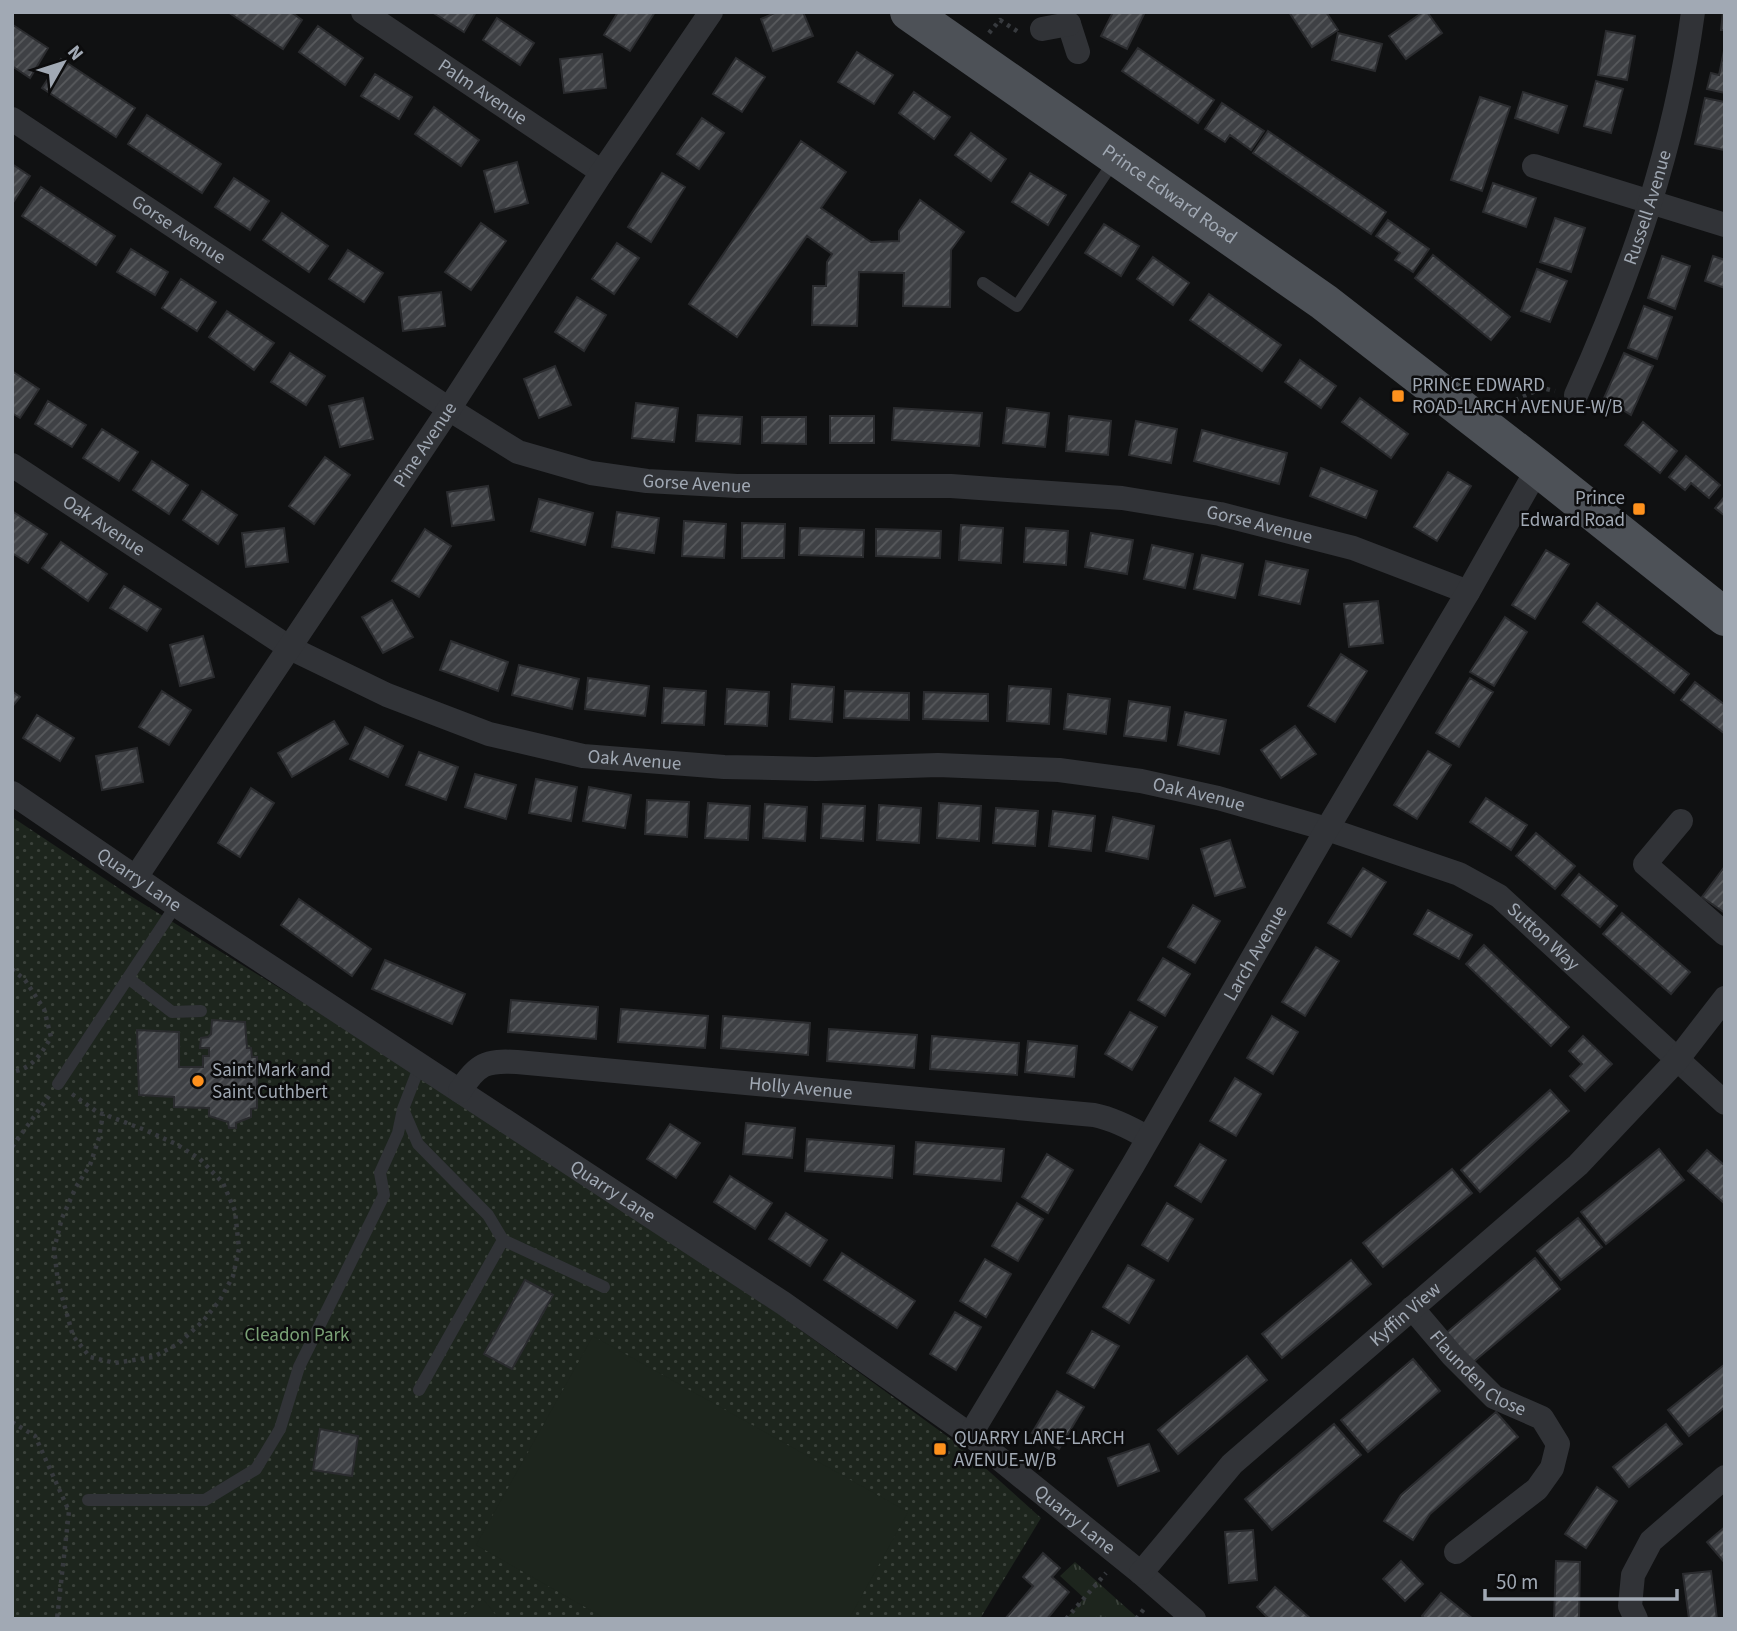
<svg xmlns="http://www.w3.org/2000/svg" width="1737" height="1631" viewBox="0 0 1737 1631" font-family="'Source Sans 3',sans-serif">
	<defs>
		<pattern id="grass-tufts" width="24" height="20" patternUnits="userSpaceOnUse" patternTransform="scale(1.75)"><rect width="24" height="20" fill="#1d251d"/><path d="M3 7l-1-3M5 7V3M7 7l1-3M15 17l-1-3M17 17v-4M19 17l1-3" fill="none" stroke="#3b423b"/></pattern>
		<pattern id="park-dots" width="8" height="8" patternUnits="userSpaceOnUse" patternTransform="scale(1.75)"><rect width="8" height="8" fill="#1d251d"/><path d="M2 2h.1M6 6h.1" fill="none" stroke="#3b423b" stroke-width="1.8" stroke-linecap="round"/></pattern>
		<pattern id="building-hatch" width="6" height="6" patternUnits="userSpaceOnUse" patternTransform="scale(1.75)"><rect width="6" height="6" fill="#3f4145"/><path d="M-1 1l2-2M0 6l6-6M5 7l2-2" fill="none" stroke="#585a5d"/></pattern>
	</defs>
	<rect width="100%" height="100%" fill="#101112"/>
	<!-- grass -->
	<path fill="url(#grass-tufts)" d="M1075 1562 1139 1619H1066L1084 1598 1060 1576Z"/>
	<!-- park -->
	<path fill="url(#park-dots)" d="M12 817 129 895 393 1058 773 1310 962 1447 1041 1518 980 1619H12Z"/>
	<!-- garden -->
	<path fill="#1d251d" d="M593 1336 908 1512 849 1619H606L476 1545Z
		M483 1599 499 1619H459Z"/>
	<!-- building -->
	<path fill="url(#building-hatch)" stroke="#2a2b2e" stroke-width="2" d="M228 12H291L302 20 283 49Z
		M432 12H476L464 32Z
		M618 12H655L630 51 604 35Z
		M777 12H803L813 36 773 51 761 19Z
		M1113 12H1145L1127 49 1101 36Z
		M1289 12H1326L1338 30 1312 47Z
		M1423 12H1427L1442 33 1406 59 1389 36Z
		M1723 12H1725V30H1721Z
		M497 18 534 43 520 65 483 40Z
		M13 25 48 48 30 78 12 66Z
		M318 26 363 58 345 85 299 52Z
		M1606 31 1635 36 1627 80 1598 75Z
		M1338 33 1382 44 1375 71 1332 60Z
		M1725 46V93L1707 89 1711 73 1719 75Z
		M1138 48 1214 100 1198 123 1122 71Z
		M857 52 893 75 874 104 838 82Z
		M602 54 606 88 564 93 560 59Z
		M736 58 765 77 742 112 713 94Z
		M61 59 135 108 116 137 42 88Z
		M375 74 412 97 399 119 361 96Z
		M1596 81 1623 89 1611 133 1584 126Z
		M914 92 950 117 934 139 899 113Z
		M1523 92 1567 106 1558 133 1515 118Z
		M1480 97 1510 107 1482 191 1451 180Z
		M1705 98 1725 102 1724 150 1695 144Z
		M1222 103 1264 131 1251 150 1230 135 1225 142 1205 129Z
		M434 107 479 140 461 166 415 134Z
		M147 115 221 164 202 193 128 144Z
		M702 118 724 133 699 169 677 154Z
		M1268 131 1386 212 1371 234 1253 153Z
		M971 133 1006 159 991 181 955 155Z
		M801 141 846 172 821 208 871 242 899 241V231L920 200 964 232 951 250 950 307 903 306 904 273 859 272 857 326 812 325 813 286H826L827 262 832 254 807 236 737 337 689 304Z
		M517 162 528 203 495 212 484 171Z
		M12 164 30 176 12 204Z
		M662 173 685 187 651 242 628 227Z
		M1030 173 1066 195 1048 225 1012 202Z
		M234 178 269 201 250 230 215 207Z
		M1493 183 1536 198 1526 227 1483 212Z
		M41 187 115 236 96 265 22 216Z
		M282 213 328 246 309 272 263 240Z
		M1555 218 1585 228 1571 272 1540 262Z
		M1388 220 1429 249 1413 272 1395 260 1400 253 1376 236Z
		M481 223 506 241 471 290 445 272Z
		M1104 224 1139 246 1121 276 1085 253Z
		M617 243 639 258 614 294 592 279Z
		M131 249 168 272 155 295 117 272Z
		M348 250 383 273 364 302 329 279Z
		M1433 255 1510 317 1491 340 1415 278Z
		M1662 256 1690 266 1675 309 1648 298Z
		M1713 256 1725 260V288L1705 281Z
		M1153 257 1189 283 1173 305 1137 279Z
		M1537 269 1567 281 1550 322 1521 311Z
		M181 279 216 302 197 331 162 308Z
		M441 292 445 326 403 331 399 297Z
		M1209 294 1281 345 1262 371 1190 320Z
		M577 297 606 315 584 351 555 332Z
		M1644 306 1672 317 1657 359 1628 348Z
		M227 311 274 343 254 370 209 337Z
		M290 353 325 376 306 405 271 382Z
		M1624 353 1653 366 1631 415 1604 398Z
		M1300 360 1336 386 1321 408 1285 382Z
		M555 366 571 405 539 418 524 379Z
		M12 371 39 389 20 418 12 413Z
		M363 398 373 439 340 447 329 406Z
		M1360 398 1408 434 1391 458 1342 422Z
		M48 401 86 425 72 447 35 424Z
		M636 403 678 408 674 442 632 438Z
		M894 408 982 413 979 446 892 440Z
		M1007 408 1049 413 1045 447 1003 443Z
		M698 415 742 417 740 444 696 441Z
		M830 416H874V443H830Z
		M1069 416 1111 421 1108 455 1066 451Z
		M762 417H806V444L762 443Z
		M1136 421 1177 429 1171 463 1129 455Z
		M1643 422 1677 451 1660 473 1625 445Z
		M102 429 138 452 119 481 83 458Z
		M1202 430 1287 453 1279 484 1194 461Z
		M1686 456 1720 485 1709 498 1691 483 1685 490 1669 477Z
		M325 457 350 475 314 524 289 506Z
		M152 461 188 485 169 514 133 490Z
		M1321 468 1377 491 1366 518 1310 496Z
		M1448 472 1471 486 1437 541 1414 527Z
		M488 486 494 520 452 526 447 492Z
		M202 491 237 515 218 544 183 520Z
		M1725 496V516L1715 508Z
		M539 499 593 513 585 545 531 531Z
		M12 511 47 534 28 563 12 553Z
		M617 512 659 518 654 553 612 547Z
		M684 521 726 524 724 558 682 556Z
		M742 523 785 524 784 558H742Z
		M961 525 1003 528 1001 563 959 560Z
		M284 528 288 562 246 567 242 533Z
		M800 528 864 530 863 557 799 555Z
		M1026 528 1068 531 1066 565 1024 562Z
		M425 529 451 546 419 597 392 581Z
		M876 529 941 531 940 558 876 556Z
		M1091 533 1133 540 1127 574 1085 567Z
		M61 542 107 574 88 601 42 568Z
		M1152 545 1193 554 1185 588 1144 579Z
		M1546 550 1569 564 1535 619 1512 605Z
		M1202 555 1243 564 1235 598 1194 589Z
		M1266 561 1308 570 1300 604 1259 595Z
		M124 586 161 609 147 631 110 608Z
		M392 600 413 637 383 653 362 617Z
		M1378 601 1383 643 1349 647 1344 604Z
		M1597 603 1689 674 1674 693 1583 622Z
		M1505 617 1527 632 1494 686 1470 672Z
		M203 636 214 677 180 686 170 645Z
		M451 641 508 662 498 691 440 670Z
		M1341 654 1367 671 1335 722 1308 706Z
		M519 665 579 679 572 709 512 695Z
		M588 678 649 686 645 716 585 709Z
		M1470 678 1493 692 1459 747 1436 733Z
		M1695 682 1725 705V734L1681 700Z
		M792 684 834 687 832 722 790 719Z
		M1009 686 1051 689 1049 724 1007 721Z
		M664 688 706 691 704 725 662 723Z
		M727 689 769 692 767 726 725 724Z
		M12 691 20 697 12 707Z
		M162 691 191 710 169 745 139 727Z
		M845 691 909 693V720L844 718Z
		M924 692 988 694V721L923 719Z
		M1068 694 1110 699 1106 734 1064 729Z
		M1129 701 1170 707 1166 741 1124 736Z
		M1185 712 1226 720 1219 754 1178 745Z
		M37 715 74 738 60 761 23 738Z
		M334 721 348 744 292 777 278 753Z
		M1295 726 1316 754 1281 778 1261 750Z
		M365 727 403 746 388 777 350 759Z
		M137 748 143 782 102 790 96 756Z
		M1428 751 1451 765 1417 819 1394 805Z
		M419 752 458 767 446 800 406 785Z
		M475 774 516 785 506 819 465 807Z
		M536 779 577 787 571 821 529 813Z
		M589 787 631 795 625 828 583 821Z
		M251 788 274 803 240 857 218 843Z
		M1486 798 1527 825 1511 850 1470 822Z
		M647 800 689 802 687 837 645 834Z
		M708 803 750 806 748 840 705 838Z
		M939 803 981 806 979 841 937 838Z
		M765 804 807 807 805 841 763 838Z
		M823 804 865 806 863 841 821 838Z
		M879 805 921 808 919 843 877 840Z
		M996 808 1038 811 1035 846 993 843Z
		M1053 811 1095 816 1091 851 1049 846Z
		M1113 817 1154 826 1148 859 1106 851Z
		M1536 833 1575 866 1555 889 1516 856Z
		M1230 840 1245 887 1215 896 1201 849Z
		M1725 866V913L1702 897Z
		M1363 868 1386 882 1351 937 1328 923Z
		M1579 874 1617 906 1600 927 1562 895Z
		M299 899 371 949 352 976 281 925Z
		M1193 905 1220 921 1195 963 1168 947Z
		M1428 910 1472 935 1459 959 1414 934Z
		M1622 913 1690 972 1671 994 1603 934Z
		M1484 945 1569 1027 1551 1046 1466 964Z
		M1316 947 1339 961 1305 1016 1282 1002Z
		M1163 958 1190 974 1165 1016 1138 1000Z
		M385 960 465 994 452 1024 372 989Z
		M511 1000 598 1007 596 1039 508 1032Z
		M621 1009 708 1016 705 1048 618 1042Z
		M1130 1012 1157 1027 1132 1070 1105 1054Z
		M723 1016 810 1023 808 1055 721 1048Z
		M1272 1016 1298 1032 1273 1074 1247 1058Z
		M212 1020 245 1022 247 1048H251L252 1057H257V1108L251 1109V1117L236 1123V1128H229L228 1122 209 1116V1108L174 1107V1097L139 1095 137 1030 179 1032V1067H203V1056H209V1048H200L201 1038 208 1037 211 1034Z
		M829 1029 917 1035 914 1068 827 1061Z
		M932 1036 1019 1043 1017 1075 930 1069Z
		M1583 1036 1612 1064 1585 1091 1570 1076 1582 1064 1569 1051Z
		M1028 1041 1077 1046 1074 1077 1025 1072Z
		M1235 1078 1261 1094 1236 1136 1210 1121Z
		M1550 1090 1569 1111 1480 1192 1461 1170Z
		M746 1123 795 1128 792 1158 743 1154Z
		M670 1124 700 1143 676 1178 647 1159Z
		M807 1139 894 1146 892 1178 805 1171Z
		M916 1142 1004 1149 1001 1181 914 1174Z
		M1200 1144 1226 1160 1201 1202 1175 1186Z
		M1659 1149 1684 1180 1606 1244 1581 1212Z
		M1707 1150 1725 1166V1204L1688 1171Z
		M1047 1154 1073 1170 1048 1213 1022 1197Z
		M1452 1169 1472 1193 1383 1267 1363 1243Z
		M730 1176 772 1203 755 1229 714 1202Z
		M1017 1203 1043 1219 1018 1261 992 1246Z
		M1167 1203 1193 1219 1168 1261 1142 1245Z
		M786 1213 827 1240 810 1266 769 1239Z
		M1578 1218 1602 1247 1561 1280 1537 1251Z
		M842 1253 915 1301 897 1328 824 1280Z
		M1535 1258 1560 1289 1472 1363 1446 1333Z
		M985 1259 1011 1274 986 1317 960 1301Z
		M1351 1260 1371 1284 1282 1358 1262 1334Z
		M1128 1265 1154 1280 1129 1323 1103 1307Z
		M525 1280 553 1295 512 1369 484 1354Z
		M955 1312 981 1327 956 1370 930 1354Z
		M1092 1331 1119 1346 1094 1388 1067 1373Z
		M1247 1356 1267 1380 1178 1454 1158 1430Z
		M1413 1359 1440 1391 1368 1452 1341 1420Z
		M1725 1364V1407L1689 1436 1668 1410Z
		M1057 1391 1084 1407 1059 1449 1032 1433Z
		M1496 1412 1518 1437 1430 1514 1413 1540 1384 1521 1401 1495Z
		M1334 1424 1361 1455 1272 1530 1245 1499Z
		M1666 1424 1682 1444 1629 1487 1613 1467Z
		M320 1429 358 1436 352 1476 313 1470Z
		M1149 1444 1159 1471 1118 1486 1108 1458Z
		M1597 1487 1617 1501 1586 1548 1565 1534Z
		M1725 1527V1563L1707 1542Z
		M1253 1530 1257 1580 1229 1583 1225 1532Z
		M1043 1553 1060 1568 1052 1577 1069 1592 1047 1619H1005L1033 1586 1023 1577Z
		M1401 1561 1423 1584 1405 1601 1383 1579Z
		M1556 1561 1580 1562 1579 1619H1554Z
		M1711 1571 1717 1619H1689L1683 1574Z
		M1275 1587 1311 1619H1269L1257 1607Z
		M1441 1593 1473 1619H1425L1422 1616Z"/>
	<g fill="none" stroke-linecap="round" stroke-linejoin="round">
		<!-- path -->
		<path stroke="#373a3e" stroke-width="4.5" stroke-dasharray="3.5 5" stroke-linecap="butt" d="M989 33 1000 20 1020 33
			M1510 407 1516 400 1542 388 1555 391
			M12 969 25 980 44 1009 51 1037C42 1053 32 1069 12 1072
			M72 1094 97 1112 103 1114 145 1130 176 1144 200 1159 223 1183 235 1211 239 1249 233 1276 220 1300 203 1321 178 1344 153 1357 115 1363 90 1357 73 1336 58 1282 54 1249 62 1218 76 1187 90 1165 99 1138 103 1114
			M12 1147 49 1096
			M12 1422 35 1436 69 1511 57 1619
			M1066 1619 1106 1573
			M1136 1619 1144 1609"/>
		<!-- lane -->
		<path stroke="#313337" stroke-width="12" d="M983 283 1017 306 1114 161
			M128 978 172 1012 201 1011
			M58 1084 176 905
			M503 1240 604 1287
			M419 1390 503 1240 488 1215 418 1144 403 1109 420 1065
			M88 1500H205L256 1469 280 1429 299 1367 384 1195 380 1173 398 1133 403 1109"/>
		<!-- street -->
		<g stroke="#313337" stroke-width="24">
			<path id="s1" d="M363 12 602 172"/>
			<path d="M1069 24 1078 52"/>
			<path d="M1042 29 1069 24"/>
			<path id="s2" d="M12 119 449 409 518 452 591 473 647 481 737 486H951L1122 498 1220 514 1353 548 1468 592"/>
			<path d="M1534 166 1725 225"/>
			<path id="s3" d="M1576 395C1631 273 1675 146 1693 12"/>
			<path id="s4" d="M12 465 290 648 387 695 489 734 583 756 724 767 816 769 938 765 1059 770 1141 781 1218 798 1327 829 1459 874 1499 896 1725 1103"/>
			<path id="s5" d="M12 793 176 905 783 1303 970 1435 1141 1573 1194 1619"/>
			<path d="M1681 821 1645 864 1725 934"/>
			<path id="s6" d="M136 877 449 409 602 172 711 12"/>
			<path id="s7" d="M460 1091C477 1064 486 1060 517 1062L1094 1115C1114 1119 1131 1128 1148 1138"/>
			<path id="s8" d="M1412 1308 1452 1355 1494 1397 1542 1418 1558 1444 1552 1468 1537 1489 1456 1552"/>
			<path id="s9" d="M970 1435 1133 1165 1327 829 1468 592 1538 468"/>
			<path id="s10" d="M1141 1573 1232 1464 1578 1165 1677 1060 1725 998"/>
			<path d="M1636 1619 1630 1606 1633 1575 1651 1541 1725 1477"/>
		</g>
		<!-- primary -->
		<path stroke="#4d5157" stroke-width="38" id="s11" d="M909 12 1324 302 1538 468 1725 617"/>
	</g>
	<!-- markers -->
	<g fill="#fe911d" stroke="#0c0c0d" stroke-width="2.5">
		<rect x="1391" y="389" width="14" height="14" rx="3.5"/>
		<rect x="1632" y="502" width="14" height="14" rx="3.5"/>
		<circle cx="198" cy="1081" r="7"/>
		<rect x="933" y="1442" width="14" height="14" rx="3.5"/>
	</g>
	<g text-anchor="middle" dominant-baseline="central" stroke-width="5" stroke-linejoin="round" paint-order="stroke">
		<!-- street labels -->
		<g font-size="19" fill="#a1a9b4" stroke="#0c0c0d">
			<text stroke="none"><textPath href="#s1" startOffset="144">Palm Avenue</textPath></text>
			<text stroke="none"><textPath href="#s11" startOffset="318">Prince Edward Road</textPath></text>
			<text stroke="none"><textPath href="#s3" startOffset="201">Russell Avenue</textPath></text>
			<text stroke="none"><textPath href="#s2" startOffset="200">Gorse Avenue</textPath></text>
			<text stroke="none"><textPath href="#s6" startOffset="520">Pine Avenue</textPath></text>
			<text stroke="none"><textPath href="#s2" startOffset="788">Gorse Avenue</textPath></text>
			<text stroke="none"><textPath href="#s2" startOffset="1354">Gorse Avenue</textPath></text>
			<text stroke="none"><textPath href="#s4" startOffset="110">Oak Avenue</textPath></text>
			<text stroke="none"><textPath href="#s4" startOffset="698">Oak Avenue</textPath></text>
			<text stroke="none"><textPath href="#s4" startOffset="1265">Oak Avenue</textPath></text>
			<text stroke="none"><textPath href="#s5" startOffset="154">Quarry Lane</textPath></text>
			<text stroke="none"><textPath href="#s4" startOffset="1643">Sutton Way</textPath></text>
			<text stroke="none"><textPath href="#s9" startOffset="560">Larch Avenue</textPath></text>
			<text stroke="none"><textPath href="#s7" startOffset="354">Holly Avenue</textPath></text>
			<text stroke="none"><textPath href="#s5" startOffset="721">Quarry Lane</textPath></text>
			<text stroke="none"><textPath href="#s10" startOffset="371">Kyffin View</textPath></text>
			<text stroke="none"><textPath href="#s8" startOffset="94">Flaunden Close</textPath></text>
			<text stroke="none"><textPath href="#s5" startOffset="1288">Quarry Lane</textPath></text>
		</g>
		<!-- poi labels -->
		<g font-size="19" fill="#a1a9b4" stroke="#0c0c0d" text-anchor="start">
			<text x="1412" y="385">PRINCE EDWARD<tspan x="1412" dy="22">ROAD-LARCH AVENUE-W/B</tspan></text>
			<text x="1625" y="498" text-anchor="end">Prince<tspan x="1625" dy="22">Edward Road</tspan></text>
			<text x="212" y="1070">Saint Mark and<tspan x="212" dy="22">Saint Cuthbert</tspan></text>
			<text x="954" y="1438">QUARRY LANE-LARCH<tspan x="954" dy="22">AVENUE-W/B</tspan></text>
		</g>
		<!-- park labels -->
		<g font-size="19" fill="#7aa176" stroke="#0c0c0d">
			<text x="297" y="1335">Cleadon Park</text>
		</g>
	</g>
	<!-- border -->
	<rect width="1737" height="1631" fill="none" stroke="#a1a9b4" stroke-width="28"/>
	<!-- north arrow -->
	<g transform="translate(63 63) rotate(51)" stroke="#0c0c0d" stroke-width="5" paint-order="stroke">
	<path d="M0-5L12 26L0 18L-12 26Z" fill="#a1a9b4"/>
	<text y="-10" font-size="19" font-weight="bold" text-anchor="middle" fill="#a1a9b4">N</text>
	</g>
	<!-- scale -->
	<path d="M1485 1589v10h192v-10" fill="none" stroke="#a1a9b4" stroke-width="3.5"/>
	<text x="1496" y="1589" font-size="21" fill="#a1a9b4" stroke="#0c0c0d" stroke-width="5" paint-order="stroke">50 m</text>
</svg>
